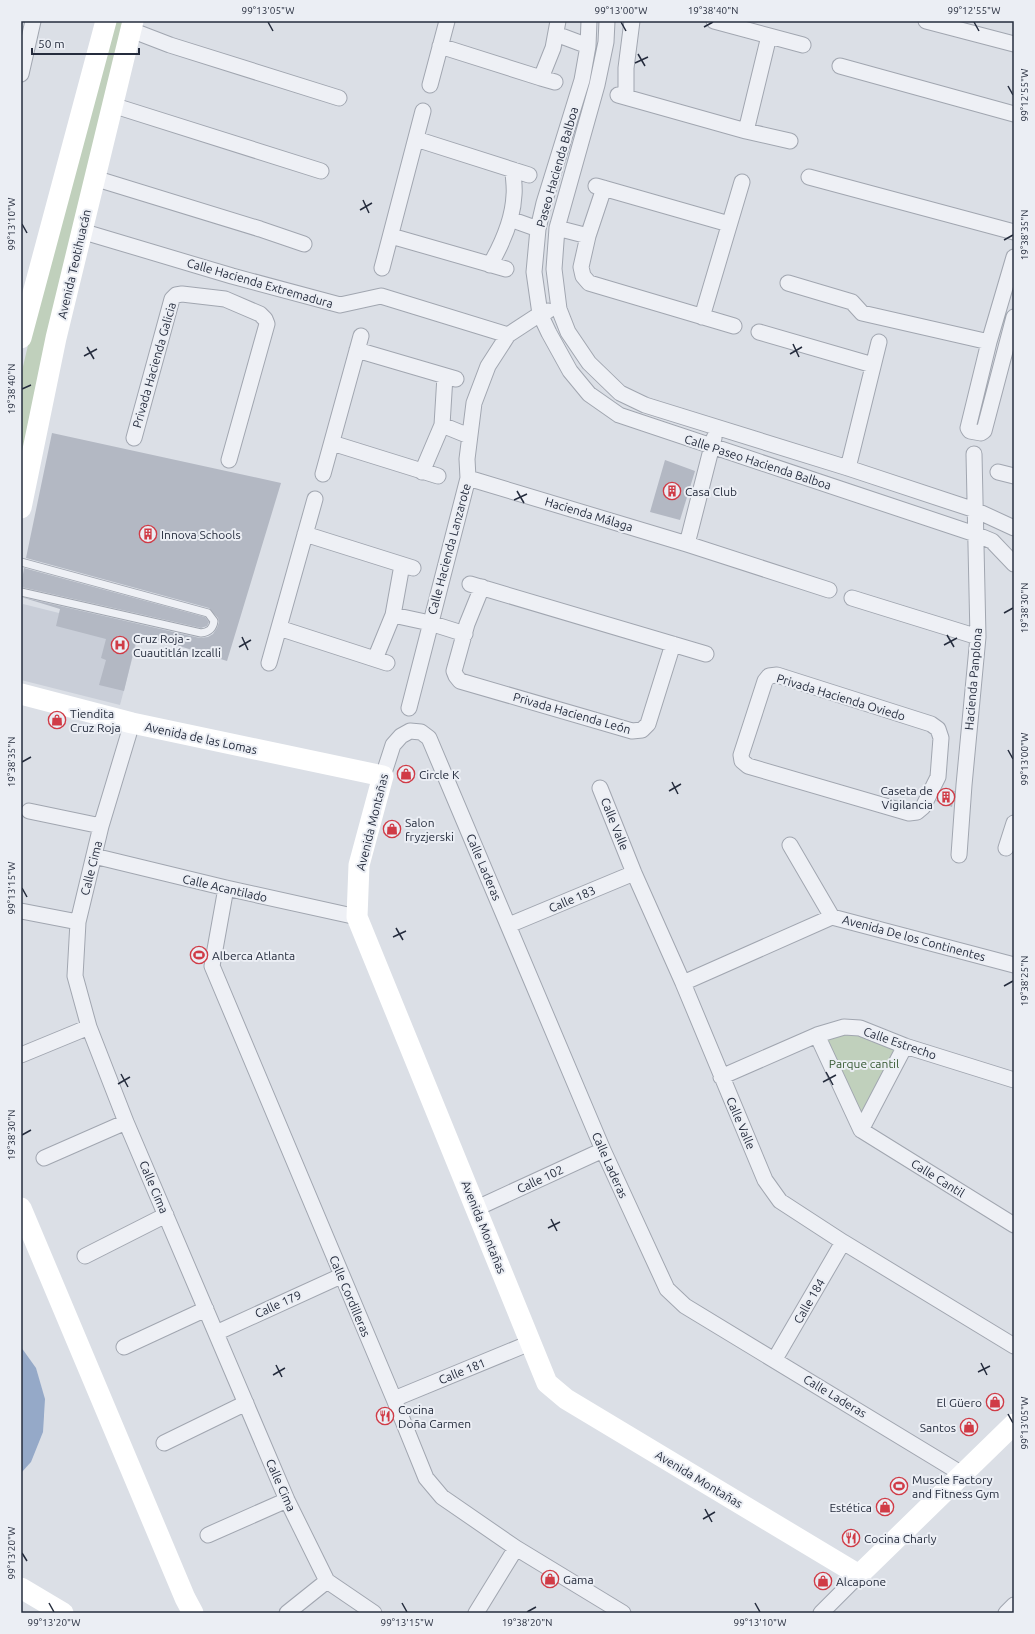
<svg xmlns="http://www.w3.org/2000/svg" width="1035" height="1634" viewBox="0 0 1035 1634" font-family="Ubuntu,sans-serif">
	<rect width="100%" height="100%" fill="#dbdfe6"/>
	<!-- built -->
	<path fill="#c9ced8" d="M23 604 139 633 120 705 21 680V610Z"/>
	<!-- green -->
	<path fill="#c0d0bc" d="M111 21H130L21 492V375L63 197Z
		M844 1031 901 1048 862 1121 824 1036Z"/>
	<!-- water -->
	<path fill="#95a9c8" d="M21 1347 36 1368 45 1399 43 1432 31 1462 21 1473Z"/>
	<!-- building -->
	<path fill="#b3b8c3" d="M52 433 281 483 227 661 138 633 124 691 99 685 106 660 101 658 106 639 56 626 60 609 21 597 200 638 208 637 213 634 217 628 219 622 218 618 209 608 26 558Z
		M665 460 695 471 680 520 650 512Z
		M24 568 205 617 209 622 207 626 201 628 21 587Z
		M943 788 955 791 952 807 936 801Z"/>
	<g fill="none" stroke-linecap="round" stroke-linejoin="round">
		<defs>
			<path id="lane" d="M21 562 208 613 214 621C213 629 209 632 201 633L21 592"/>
			<path id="street" d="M589 21 588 46 582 80 544 203 538 229 534 272 540 314 549 333 570 371 589 394 619 415 975 534 992 541 1014 564
				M607 21 606 42 597 85 557 228 554 269 559 309 568 332 589 363 620 393 645 405 848 468 975 510 1014 528
				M714 21 803 45
				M926 21 1014 44
				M131 30 170 45 339 98
				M556 34 588 46
				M440 46 541 78 553 48 558 21
				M840 66 1014 114
				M21 74 33 21
				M541 78 555 82
				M430 85 447 21
				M618 95 746 131 790 141
				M626 97V68L632 21
				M112 105 321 171
				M746 131 769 36
				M416 139 529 175
				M809 177 1014 232
				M94 178 260 229 304 244
				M596 186 729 224
				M604 188 588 236 581 267 583 276 589 283 734 326
				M510 219 538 229
				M557 228 588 236
				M81 231 232 276 340 305 381 296 508 335
				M391 236 506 269
				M1014 257 989 342 968 428 970 431 981 433 984 431 1014 317
				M490 265C502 244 513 220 514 195 515 187 513 178 513 170
				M382 268 423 111
				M788 283 852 302 862 313 989 342
				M702 317 742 182
				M759 332 873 365
				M357 350 456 379
				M442 425 469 436
				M134 438 172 299 176 295 182 294 225 299 260 314 265 319 267 324 229 460
				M332 443 438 476
				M848 468 879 342
				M422 472 442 425 445 376
				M998 472 1014 476
				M323 474 361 336
				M468 478 687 544 829 590
				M305 534 413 568
				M687 544 714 438
				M470 584 706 654
				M482 587 467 624 454 671 456 676 460 681 632 731 642 730 648 724 673 644
				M852 598 978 637
				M393 615 430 623 465 634
				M279 628 387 663
				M375 659 393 615 402 565
				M269 663 315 499
				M777 675 931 724 938 729 941 738 938 777 923 807 917 812 909 813 748 766 742 761 741 755 765 681 769 676Z
				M409 708 468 478 467 459 474 403 488 366 508 335 540 314 548 311
				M132 723 101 826 78 922 75 976 89 1027 126 1122 287 1500 327 1581 374 1613
				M383 776 393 745 401 736 410 731 421 732 429 738 603 1150 667 1289 685 1306 962 1474
				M600 788 634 873 683 983 765 1180 780 1201 843 1242 1014 1346
				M29 811 101 826
				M790 845 832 917
				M1006 848 1014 823
				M959 855 964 785 978 637 974 454
				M94 856 226 888 357 917
				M226 888 212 966 394 1399 426 1478 442 1497 516 1548 623 1613
				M21 911 78 922
				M509 925 634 873
				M683 983 832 917 1014 965
				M817 1035 861 1130 1014 1225
				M21 1055 89 1027
				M721 1077 817 1035 844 1027 860 1028 905 1046 1014 1080
				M861 1130 905 1046
				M44 1158 126 1122
				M477 1208 603 1150
				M85 1256 166 1215
				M216 1333 341 1276
				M124 1347 206 1309
				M775 1359 843 1242
				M394 1399 530 1343
				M164 1443 246 1403
				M208 1535 287 1500
				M287 1613 327 1581
				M476 1613 516 1548
				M821 1613 859 1575
				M1006 1613 1014 1605"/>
		</defs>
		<!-- lane casing -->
		<use href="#lane" stroke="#a1a6b0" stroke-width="9"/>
		<!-- street casing -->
		<use href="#street" stroke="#a1a6b0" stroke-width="17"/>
		<!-- lane -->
		<use href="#lane" stroke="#eef0f5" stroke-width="7"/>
		<!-- street -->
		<use href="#street" stroke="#eef0f5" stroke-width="15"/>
		<!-- secondary -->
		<path stroke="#fff" stroke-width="21" d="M21 338 106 21
			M21 508 56 338 133 21
			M21 694 132 723 383 776 359 865 357 917 547 1383 566 1399 859 1575 1014 1424
			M21 1208 185 1598 193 1613
			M21 1588 63 1613"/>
	</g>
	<!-- ticks -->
	<path fill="none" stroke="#252c3d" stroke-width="1.5" d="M268 22 273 31M621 22 626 31M974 22 979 31M704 27 713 22M638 54 645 66M635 63 648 57M1008 86 1013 95M363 200 369 213M360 210 372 203M22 224 27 233M1004 240 1013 235M793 344 799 357M87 347 94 359M790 354 802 347M84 356 97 349M22 389 31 385M517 491 524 503M514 500 527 494M1004 613 1013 608M947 635 954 647M242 637 248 650M944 645 957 638M239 647 251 640M1008 750 1013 759M22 762 31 757M672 782 678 794M669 791 681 784M22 888 27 897M396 928 403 940M393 937 406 931M1004 986 1013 981M826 1072 833 1085M121 1074 128 1087M823 1082 836 1075M118 1084 130 1077M22 1135 31 1130M551 1219 557 1231M548 1228 560 1222M981 1363 987 1375M276 1365 282 1377M978 1372 990 1366M273 1375 285 1368M1008 1414 1013 1423M705 1509 712 1522M703 1519 715 1512M22 1553 27 1561M49 1603 54 1612M402 1603 407 1612M755 1603 760 1612M527 1612 536 1607"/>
	<!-- icons -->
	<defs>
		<symbol id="building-ring" viewBox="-11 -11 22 22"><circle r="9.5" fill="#ebeef4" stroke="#d03b46" stroke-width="1.5"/><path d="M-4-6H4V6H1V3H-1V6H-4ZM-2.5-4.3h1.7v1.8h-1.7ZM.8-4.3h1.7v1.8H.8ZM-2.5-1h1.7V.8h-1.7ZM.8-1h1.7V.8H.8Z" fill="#d03b46"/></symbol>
		<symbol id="hospital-ring" viewBox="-11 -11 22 22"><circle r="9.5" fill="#ebeef4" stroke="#d03b46" stroke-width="1.5"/><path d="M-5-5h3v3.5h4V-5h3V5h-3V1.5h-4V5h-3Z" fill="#d03b46"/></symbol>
		<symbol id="shop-ring" viewBox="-11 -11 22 22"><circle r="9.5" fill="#ebeef4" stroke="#d03b46" stroke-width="1.5"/><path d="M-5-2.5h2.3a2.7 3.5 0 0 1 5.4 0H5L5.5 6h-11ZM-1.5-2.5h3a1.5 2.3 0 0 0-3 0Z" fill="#d03b46"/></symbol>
		<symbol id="stadium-ring" viewBox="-11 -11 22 22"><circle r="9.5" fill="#ebeef4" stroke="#d03b46" stroke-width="1.5"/><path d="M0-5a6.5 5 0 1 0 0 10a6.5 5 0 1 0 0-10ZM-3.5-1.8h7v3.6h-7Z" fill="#d03b46"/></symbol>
		<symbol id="restaurant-ring" viewBox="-11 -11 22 22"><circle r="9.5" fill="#ebeef4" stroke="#d03b46" stroke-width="1.5"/><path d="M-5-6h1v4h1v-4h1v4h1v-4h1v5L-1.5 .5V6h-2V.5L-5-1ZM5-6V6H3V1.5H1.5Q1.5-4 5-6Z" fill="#d03b46"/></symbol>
	</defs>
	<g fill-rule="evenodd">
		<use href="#building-ring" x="662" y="481" width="20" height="20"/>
		<use href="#building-ring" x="138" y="524" width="20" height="20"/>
		<use href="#hospital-ring" x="110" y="635" width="20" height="20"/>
		<use href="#shop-ring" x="47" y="710" width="20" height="20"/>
		<use href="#shop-ring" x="396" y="764" width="20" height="20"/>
		<use href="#building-ring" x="936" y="787" width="20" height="20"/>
		<use href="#shop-ring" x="382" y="819" width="20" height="20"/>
		<use href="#stadium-ring" x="189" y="945" width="20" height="20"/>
		<use href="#shop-ring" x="985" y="1392" width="20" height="20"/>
		<use href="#restaurant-ring" x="375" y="1406" width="20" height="20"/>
		<use href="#shop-ring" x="959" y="1417" width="20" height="20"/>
		<use href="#stadium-ring" x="889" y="1476" width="20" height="20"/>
		<use href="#shop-ring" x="875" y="1497" width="20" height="20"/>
		<use href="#restaurant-ring" x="841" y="1528" width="20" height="20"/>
		<use href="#shop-ring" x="540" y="1569" width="20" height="20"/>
		<use href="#shop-ring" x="813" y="1571" width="20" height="20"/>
	</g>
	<g text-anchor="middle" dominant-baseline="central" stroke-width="4" stroke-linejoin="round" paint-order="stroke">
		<!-- street labels -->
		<g font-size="12" fill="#252c3d" stroke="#ebeef4">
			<text transform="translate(557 167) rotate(-74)">Paseo Hacienda Balboa</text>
			<text transform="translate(74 264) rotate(-77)">Avenida Teotihuacán</text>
			<text transform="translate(260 283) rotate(16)">Calle Hacienda Extremadura</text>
			<text transform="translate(154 365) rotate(-74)">Privada Hacienda Galicia</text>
			<text transform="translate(758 462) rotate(18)">Calle Paseo Hacienda Balboa</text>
			<text transform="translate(589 514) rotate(17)">Hacienda Málaga</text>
			<text transform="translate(449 549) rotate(-75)">Calle Hacienda Lanzarote</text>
			<text transform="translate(973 679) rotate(-85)">Hacienda Panplona</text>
			<text transform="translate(841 697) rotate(17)">Privada Hacienda Oviedo</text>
			<text transform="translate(572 713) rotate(16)">Privada Hacienda León</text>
			<text transform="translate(201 738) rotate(12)">Avenida de las Lomas</text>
			<text transform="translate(372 822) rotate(-76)">Avenida Montañas</text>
			<text transform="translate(615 824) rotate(68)">Calle Valle</text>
			<text transform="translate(484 867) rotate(67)">Calle Laderas</text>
			<text transform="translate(91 868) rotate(-76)">Calle Cima</text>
			<text transform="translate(225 888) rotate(13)">Calle Acantilado</text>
			<text transform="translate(572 899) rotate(-23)">Calle 183</text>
			<text transform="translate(914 938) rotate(15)">Avenida De los Continentes</text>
			<text transform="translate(900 1043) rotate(19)">Calle Estrecho</text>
			<text transform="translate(741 1123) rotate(67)">Calle Valle</text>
			<text transform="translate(610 1165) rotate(66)">Calle Laderas</text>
			<text transform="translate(938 1178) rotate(32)">Calle Cantil</text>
			<text transform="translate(540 1179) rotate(-25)">Calle 102</text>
			<text transform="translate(154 1187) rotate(67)">Calle Cima</text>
			<text transform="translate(484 1227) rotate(68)">Avenida Montañas</text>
			<text transform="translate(350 1296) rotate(67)">Calle Cordilleras</text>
			<text transform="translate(809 1301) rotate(-60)">Calle 184</text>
			<text transform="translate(278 1304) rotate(-24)">Calle 179</text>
			<text transform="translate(462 1371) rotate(-22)">Calle 181</text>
			<text transform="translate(835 1396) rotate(31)">Calle Laderas</text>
			<text transform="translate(699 1479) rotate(31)">Avenida Montañas</text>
			<text transform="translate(281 1485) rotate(66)">Calle Cima</text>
		</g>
		<!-- poi labels -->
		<g font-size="12" fill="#252c3d" stroke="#ebeef4" text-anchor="start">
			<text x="685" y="491">Casa Club</text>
			<text x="161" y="534">Innova Schools</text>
			<text x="133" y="638">Cruz Roja -<tspan x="133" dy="14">Cuautitlán Izcalli</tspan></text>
			<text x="70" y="713">Tiendita<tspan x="70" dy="14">Cruz Roja</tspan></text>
			<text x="419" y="774">Circle K</text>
			<text x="933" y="790" text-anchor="end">Caseta de<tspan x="933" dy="14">Vigilancia</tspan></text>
			<text x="405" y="822">Salon<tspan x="405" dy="14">fryzjerski</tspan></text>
			<text x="212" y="955">Alberca Atlanta</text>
			<text x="982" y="1402" text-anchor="end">El Güero</text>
			<text x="398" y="1409">Cocina<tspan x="398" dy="14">Doña Carmen</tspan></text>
			<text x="956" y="1427" text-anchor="end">Santos</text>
			<text x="912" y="1479">Muscle Factory<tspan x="912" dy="14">and Fitness Gym</tspan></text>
			<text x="872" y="1507" text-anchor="end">Estética</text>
			<text x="864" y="1538">Cocina Charly</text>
			<text x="563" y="1579">Gama</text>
			<text x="836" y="1581">Alcapone</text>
		</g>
		<!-- park labels -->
		<g font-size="12" fill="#365932" stroke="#ebeef4">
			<text x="864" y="1063">Parque cantil</text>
		</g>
	</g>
	<!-- border -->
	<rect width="1035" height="1634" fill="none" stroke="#ebeef4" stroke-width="44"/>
	<!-- scale -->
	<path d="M32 48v6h107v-6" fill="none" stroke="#252c3d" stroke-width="2"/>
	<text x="38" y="48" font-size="12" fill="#252c3d" stroke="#ebeef4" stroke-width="3" paint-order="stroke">50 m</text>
	<rect x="22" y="22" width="991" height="1590" fill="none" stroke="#252c3d" stroke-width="1.5"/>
	<g font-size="10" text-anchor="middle" fill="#252c3d">
		<text x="268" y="14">99°13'05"W</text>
		<text x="621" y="14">99°13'00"W</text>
		<text x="713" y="14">19°38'40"N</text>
		<text x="974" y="14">99°12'55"W</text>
		<text transform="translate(1024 95) rotate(-90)" y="4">99°12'55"W</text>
		<text transform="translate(11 224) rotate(-90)" y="4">99°13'10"W</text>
		<text transform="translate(1024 235) rotate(-90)" y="4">19°38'35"N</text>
		<text transform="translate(11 389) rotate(-90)" y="4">19°38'40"N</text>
		<text transform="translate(1024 608) rotate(-90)" y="4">19°38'30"N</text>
		<text transform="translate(1024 759) rotate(-90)" y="4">99°13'00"W</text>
		<text transform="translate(11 762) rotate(-90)" y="4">19°38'35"N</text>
		<text transform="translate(11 888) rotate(-90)" y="4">99°13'15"W</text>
		<text transform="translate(1024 981) rotate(-90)" y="4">19°38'25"N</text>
		<text transform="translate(11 1135) rotate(-90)" y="4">19°38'30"N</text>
		<text transform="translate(1024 1423) rotate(-90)" y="4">99°13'05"W</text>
		<text transform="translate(11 1553) rotate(-90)" y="4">99°13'20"W</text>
		<text x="54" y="1626">99°13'20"W</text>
		<text x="407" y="1626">99°13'15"W</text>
		<text x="527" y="1626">19°38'20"N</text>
		<text x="760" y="1626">99°13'10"W</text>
	</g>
</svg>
